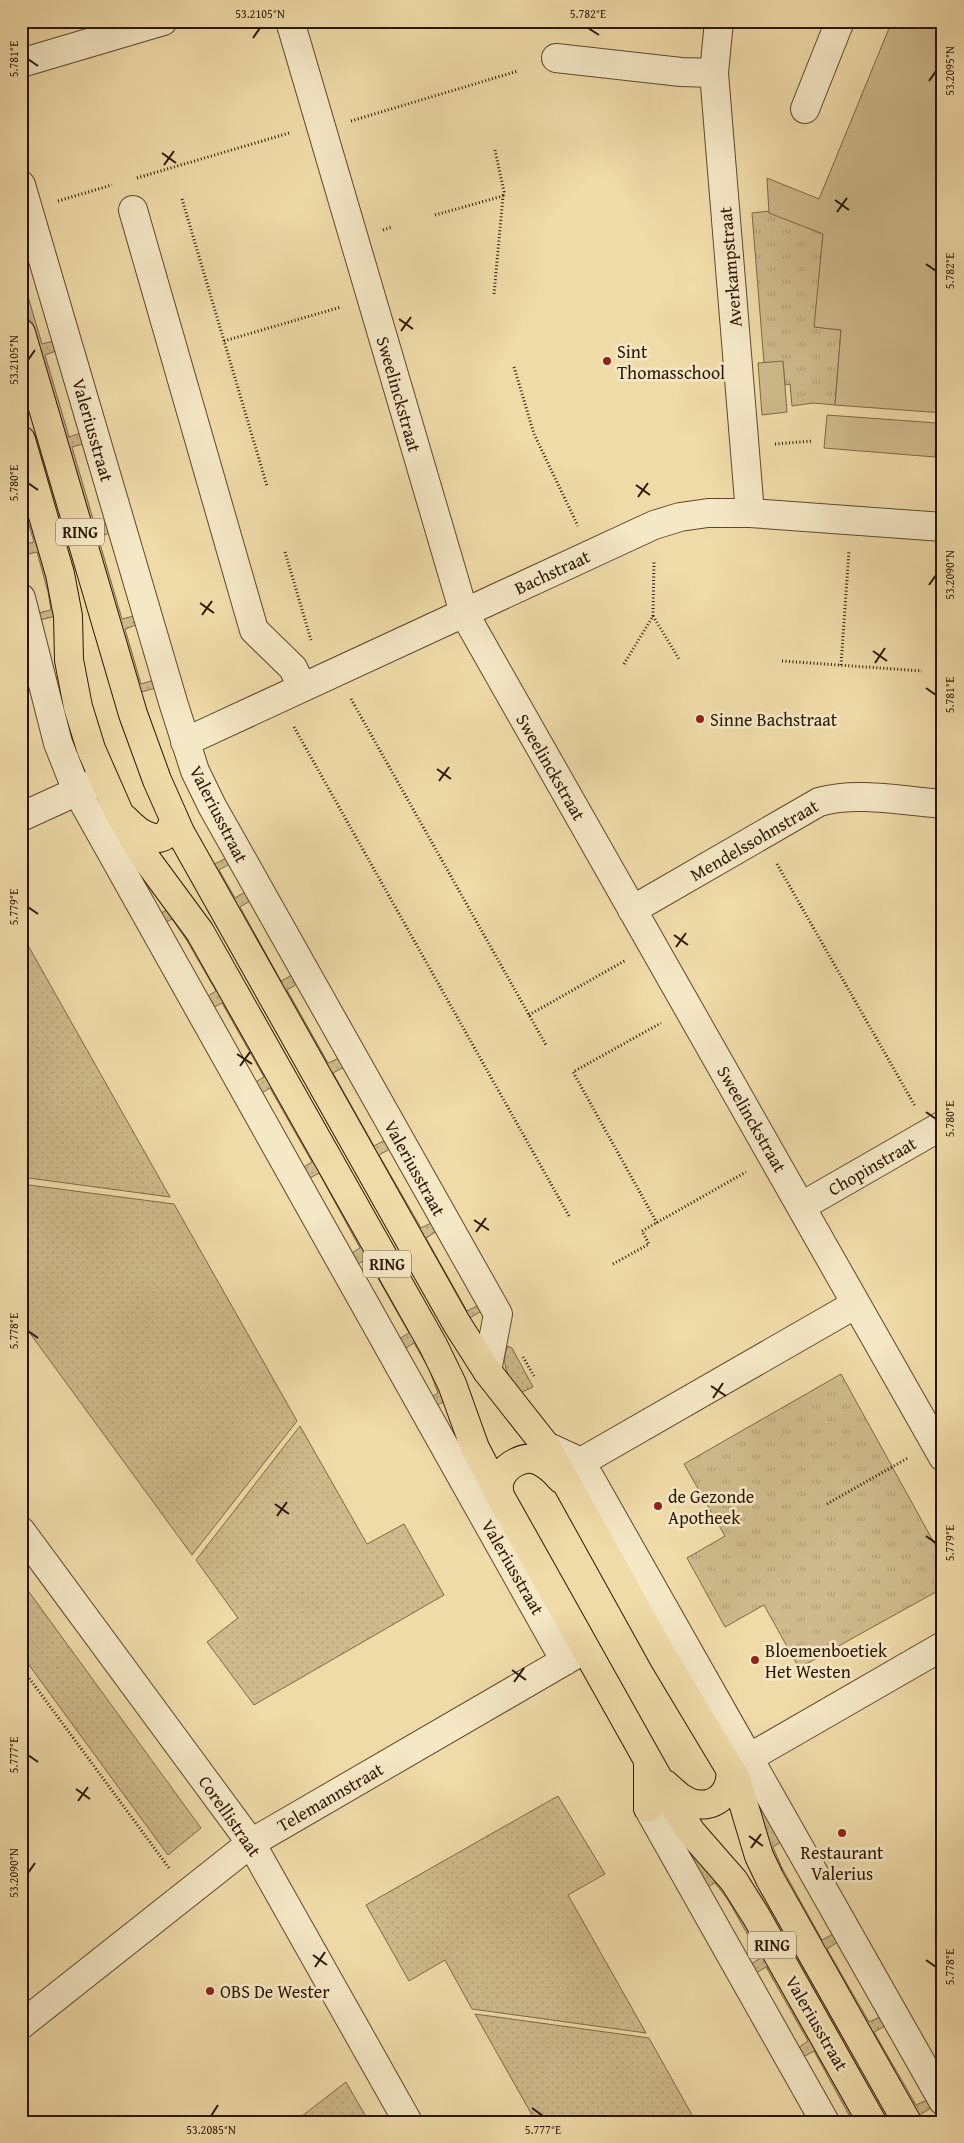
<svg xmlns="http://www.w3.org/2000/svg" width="964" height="2143" viewBox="0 0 964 2143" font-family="'Gentium Book Plus',serif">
	<defs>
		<pattern id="grass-dots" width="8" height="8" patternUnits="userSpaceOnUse" patternTransform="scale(1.25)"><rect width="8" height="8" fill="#ceba8c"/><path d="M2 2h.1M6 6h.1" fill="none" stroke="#b19f77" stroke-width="1.8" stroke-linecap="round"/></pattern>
		<pattern id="park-tufts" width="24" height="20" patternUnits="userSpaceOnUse" patternTransform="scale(1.25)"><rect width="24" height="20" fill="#ceba8c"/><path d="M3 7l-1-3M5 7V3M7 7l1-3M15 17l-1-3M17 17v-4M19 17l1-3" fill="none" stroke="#b19f77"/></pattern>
	</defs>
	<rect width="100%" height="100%" fill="#efdba8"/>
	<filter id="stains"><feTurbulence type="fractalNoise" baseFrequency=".004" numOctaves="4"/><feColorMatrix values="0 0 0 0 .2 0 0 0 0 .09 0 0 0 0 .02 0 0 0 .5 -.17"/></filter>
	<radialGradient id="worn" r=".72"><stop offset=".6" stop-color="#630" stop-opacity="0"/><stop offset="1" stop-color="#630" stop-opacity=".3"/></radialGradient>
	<!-- grass -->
	<path fill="url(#grass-dots)" stroke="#7e6847" d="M21 273 42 344 53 341 56 351 45 355 69 437 81 433 83 444 72 447 95 526 107 523 110 533 98 537 122 619 134 616 136 625 125 629 141 684 157 679 159 687 138 693 21 292Z
		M21 481 48 574 56 616 40 620 38 613 51 610 48 592 37 552 25 555 22 545 34 542 21 498Z
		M230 856 233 862 219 870 235 898 245 892 250 901 240 907 281 981 292 975 297 984 287 990 328 1063 339 1058 344 1067 333 1073 374 1146 385 1140 390 1149 379 1155 421 1228 431 1223 437 1231 426 1238 467 1311 481 1304 483 1310 466 1320 211 866Z
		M169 909 180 922 427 1356 445 1401 432 1408 427 1400 438 1393 429 1369 414 1343 404 1349 399 1339 409 1333 367 1259 356 1265 350 1254 360 1248 319 1173 308 1179 302 1168 312 1162 270 1088 260 1094 254 1083 264 1077 222 1003 212 1008 206 997 216 991 186 939 172 919 160 925 155 916Z
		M21 933 170 1197 21 1177Z
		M21 1184 174 1204 297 1421 192 1555 21 1321Z
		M508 1346 512 1348 533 1387 520 1393C510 1380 499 1363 508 1346Z
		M300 1426 367 1544 404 1524 444 1595 254 1705 207 1642 238 1618 196 1560Z
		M21 1581 201 1828 168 1855 21 1654Z
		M558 1796 605 1874 568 1895 646 2033 472 2009 445 1960 409 1981 366 1905Z
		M754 1796 785 1839 773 1847 782 1868 822 1940 833 1934 838 1942 827 1949 869 2022 880 2017 885 2026 874 2032 916 2105 927 2100 931 2108 921 2114 925 2122H920L774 1860Z
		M674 1829 740 1911 859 2122H853L814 2051 803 2057 798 2048 808 2041 766 1967 756 1973 751 1964 761 1958 728 1900 715 1883 703 1889Z
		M475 2014 649 2038 696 2122H536Z
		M346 2082 369 2122H307L302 2116Z"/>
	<!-- park -->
	<path fill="url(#park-tufts)" stroke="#7e6847" d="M769 211 823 234 815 327 841 330 835 405 813 403 792 406 790 384 785 385 783 362 764 363 752 213Z
		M841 1374 943 1559V1588L799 1668 764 1605 725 1627 687 1558 725 1536 684 1464Z"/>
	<!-- garden -->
	<path fill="#ceba8c" stroke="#7e6847" d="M892 21H943V413L835 405 841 330 814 327 823 234 769 213 767 178 819 199Z
		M783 361 787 412 762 415 758 363Z
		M827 415 937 423 935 457 824 448Z"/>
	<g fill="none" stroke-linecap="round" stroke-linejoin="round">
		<defs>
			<path id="minor" d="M290 21 464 613 943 1457
				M719 21 714 73 750 513
				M556 58 681 72 714 73
				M21 63 163 21
				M805 109 840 21
				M21 185 173 702 195 771 212 806 498 1314 487 1371
				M133 210 254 630 293 668 302 687
				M21 598 58 743 77 791 565 1661
				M185 742 654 525 680 517 708 513H750L943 527
				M21 817 93 784
				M632 910 819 802C856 791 904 801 943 804
				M802 1206 943 1125
				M546 1446 581 1462 943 2101
				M581 1462 856 1304
				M21 1531 251 1843 408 2122
				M733 1767 943 1646
				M648 1808 825 2122
				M21 2025 251 1843 580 1652"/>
			<path id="major" d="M21 333 133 714 157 780 180 832 457 1324 487 1371 546 1446 664 1659 736 1779 759 1856 770 1879 907 2122
				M21 440 60 574 68 616 69 660 78 707 91 749 120 815 144 856 200 932 433 1345 452 1384 475 1448 500 1496 672 1803 692 1833 734 1881 756 1916 872 2122
				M125 819C141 836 167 852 174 818
				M500 1496C499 1491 498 1485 500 1480 505 1465 525 1454 539 1461 548 1465 555 1472 561 1479
				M648 1763V1808
				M665 1784C674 1792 682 1801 695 1804 717 1808 733 1791 730 1769"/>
		</defs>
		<!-- minor casing -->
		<use href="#minor" stroke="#5e472c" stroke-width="30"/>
		<!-- major casing -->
		<use href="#major" stroke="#2d1602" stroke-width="30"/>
		<!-- path -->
		<path stroke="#2d1602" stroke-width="3" stroke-dasharray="1 2.5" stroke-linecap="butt" d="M351 121 518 71
			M495 150 504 192 503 196
			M137 178 289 133
			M182 199 267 486
			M58 201 112 185
			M435 215 503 196 494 294
			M383 230 392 227
			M224 341 341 307
			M514 367 534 434 578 526
			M775 444 813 441
			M285 552 311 640
			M653 616 679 659
			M782 661 922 671
			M624 664 653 616 654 561
			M841 665 849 551
			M941 676 943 677
			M351 699 546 1045
			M294 727 569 1216
			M777 864 915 1106
			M529 1015 626 960
			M657 1223 573 1072 661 1023
			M613 1264 649 1244 642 1231 746 1172
			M523 1357 534 1376
			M827 1504 908 1458
			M21 1667 169 1868"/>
		<!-- minor -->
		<use href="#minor" stroke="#f5e8c6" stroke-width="28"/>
		<!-- major -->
		<use href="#major" stroke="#efdba8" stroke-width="28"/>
	</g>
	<!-- ticks -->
	<path fill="none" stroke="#2d1602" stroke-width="2" d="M588 28 599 35M253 38 260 28M28 59 38 66M929 81 936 71M162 153 176 163M164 165 174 151M835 200 849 210M837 212 847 198M926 264 936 271M399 319 413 329M401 331 411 317M28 360 35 350M28 483 38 490M636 485 650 495M638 497 648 483M929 585 936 575M200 603 214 613M202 615 212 601M873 651 887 661M875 663 885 648M926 688 936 695M437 769 451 779M439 781 449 767M28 907 38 914M674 935 688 945M676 947 686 933M237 1054 252 1064M240 1066 250 1052M926 1112 936 1119M474 1220 489 1230M476 1232 486 1218M28 1331 38 1338M711 1386 726 1396M713 1398 723 1383M275 1504 289 1514M277 1516 287 1502M926 1536 936 1543M512 1670 526 1680M514 1682 524 1668M28 1755 38 1762M76 1789 90 1799M78 1801 88 1787M749 1836 763 1846M751 1848 761 1834M28 1873 35 1863M313 1955 327 1965M926 1960 936 1967M315 1967 325 1952M532 2108 543 2116M211 2116 218 2105"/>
	<!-- markers -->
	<g fill="#8f2418" stroke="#f5e8c6" stroke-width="2">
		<circle cx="607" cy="361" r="5"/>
		<circle cx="700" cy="719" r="5"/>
		<circle cx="658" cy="1506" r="5"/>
		<circle cx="755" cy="1660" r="5"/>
		<circle cx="842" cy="1833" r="5"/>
		<circle cx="210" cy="1991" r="5"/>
	</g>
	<g text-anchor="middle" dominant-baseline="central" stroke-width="5" stroke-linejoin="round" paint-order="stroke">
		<!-- shield labels -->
		<g fill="#f5e8c6" stroke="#69553d" stroke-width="1">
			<rect x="56" y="518.5" width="48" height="27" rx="4"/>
			<rect x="363" y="1250.5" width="48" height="27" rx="4"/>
			<rect x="748" y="1931.5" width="48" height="27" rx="4"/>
		</g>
		<g font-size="16" font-weight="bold" fill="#2d1602">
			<text x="80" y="532">RING</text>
			<text x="387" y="1264">RING</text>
			<text x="772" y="1945">RING</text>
		</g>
		<!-- street labels -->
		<g font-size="18" fill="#2d1602" stroke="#f5e8c6">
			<text transform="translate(730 267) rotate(-95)">Averkampstraat</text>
			<text transform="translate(399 394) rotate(74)">Sweelinckstraat</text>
			<text transform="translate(93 430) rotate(74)">Valeriusstraat</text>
			<text transform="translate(552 572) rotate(-25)">Bachstraat</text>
			<text transform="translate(551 767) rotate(60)">Sweelinckstraat</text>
			<text transform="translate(219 814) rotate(63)">Valeriusstraat</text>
			<text transform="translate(754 840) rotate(-30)">Mendelssohnstraat</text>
			<text transform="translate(752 1119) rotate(60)">Sweelinckstraat</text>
			<text transform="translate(872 1166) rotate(-30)">Chopinstraat</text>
			<text transform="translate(415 1168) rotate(61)">Valeriusstraat</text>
			<text transform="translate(513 1567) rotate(60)">Valeriusstraat</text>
			<text transform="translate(330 1797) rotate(-30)">Telemannstraat</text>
			<text transform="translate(230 1816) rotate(55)">Corellistraat</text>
			<text transform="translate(817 2023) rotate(60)">Valeriusstraat</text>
		</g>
		<!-- poi labels -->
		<g font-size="18" fill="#2d1602" stroke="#f5e8c6" text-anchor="start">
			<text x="617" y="351">Sint<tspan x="617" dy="21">Thomasschool</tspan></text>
			<text x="710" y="719">Sinne Bachstraat</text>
			<text x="668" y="1496">de Gezonde<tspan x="668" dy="21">Apotheek</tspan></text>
			<text x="765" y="1650">Bloemenboetiek<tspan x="765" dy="21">Het Westen</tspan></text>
			<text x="842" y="1852" text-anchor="middle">Restaurant<tspan x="842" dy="21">Valerius</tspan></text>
			<text x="220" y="1991">OBS De Wester</text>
		</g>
	</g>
	<!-- margin -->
	<rect width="964" height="2143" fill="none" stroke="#efdba8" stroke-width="55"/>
	<rect x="28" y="28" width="908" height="2088" fill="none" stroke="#2d1602" stroke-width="2"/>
	<g font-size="12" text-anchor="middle" fill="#2d1602">
		<text x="260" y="18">53.2105°N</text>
		<text x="588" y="18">5.782°E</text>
		<text transform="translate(14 59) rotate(-90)" y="4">5.781°E</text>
		<text transform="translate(950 71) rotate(-90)" y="4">53.2095°N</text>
		<text transform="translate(950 271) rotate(-90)" y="4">5.782°E</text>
		<text transform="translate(14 360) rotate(-90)" y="4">53.2105°N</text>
		<text transform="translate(14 483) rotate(-90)" y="4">5.780°E</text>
		<text transform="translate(950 575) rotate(-90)" y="4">53.2090°N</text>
		<text transform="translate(950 695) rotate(-90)" y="4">5.781°E</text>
		<text transform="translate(14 907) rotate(-90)" y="4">5.779°E</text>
		<text transform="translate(950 1119) rotate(-90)" y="4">5.780°E</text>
		<text transform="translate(14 1331) rotate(-90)" y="4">5.778°E</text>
		<text transform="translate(950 1543) rotate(-90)" y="4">5.779°E</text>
		<text transform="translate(14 1755) rotate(-90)" y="4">5.777°E</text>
		<text transform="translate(14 1873) rotate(-90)" y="4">53.2090°N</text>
		<text transform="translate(950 1967) rotate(-90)" y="4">5.778°E</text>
		<text x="211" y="2134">53.2085°N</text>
		<text x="543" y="2134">5.777°E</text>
	</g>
	<rect width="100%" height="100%" filter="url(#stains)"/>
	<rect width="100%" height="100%" fill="url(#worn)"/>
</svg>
